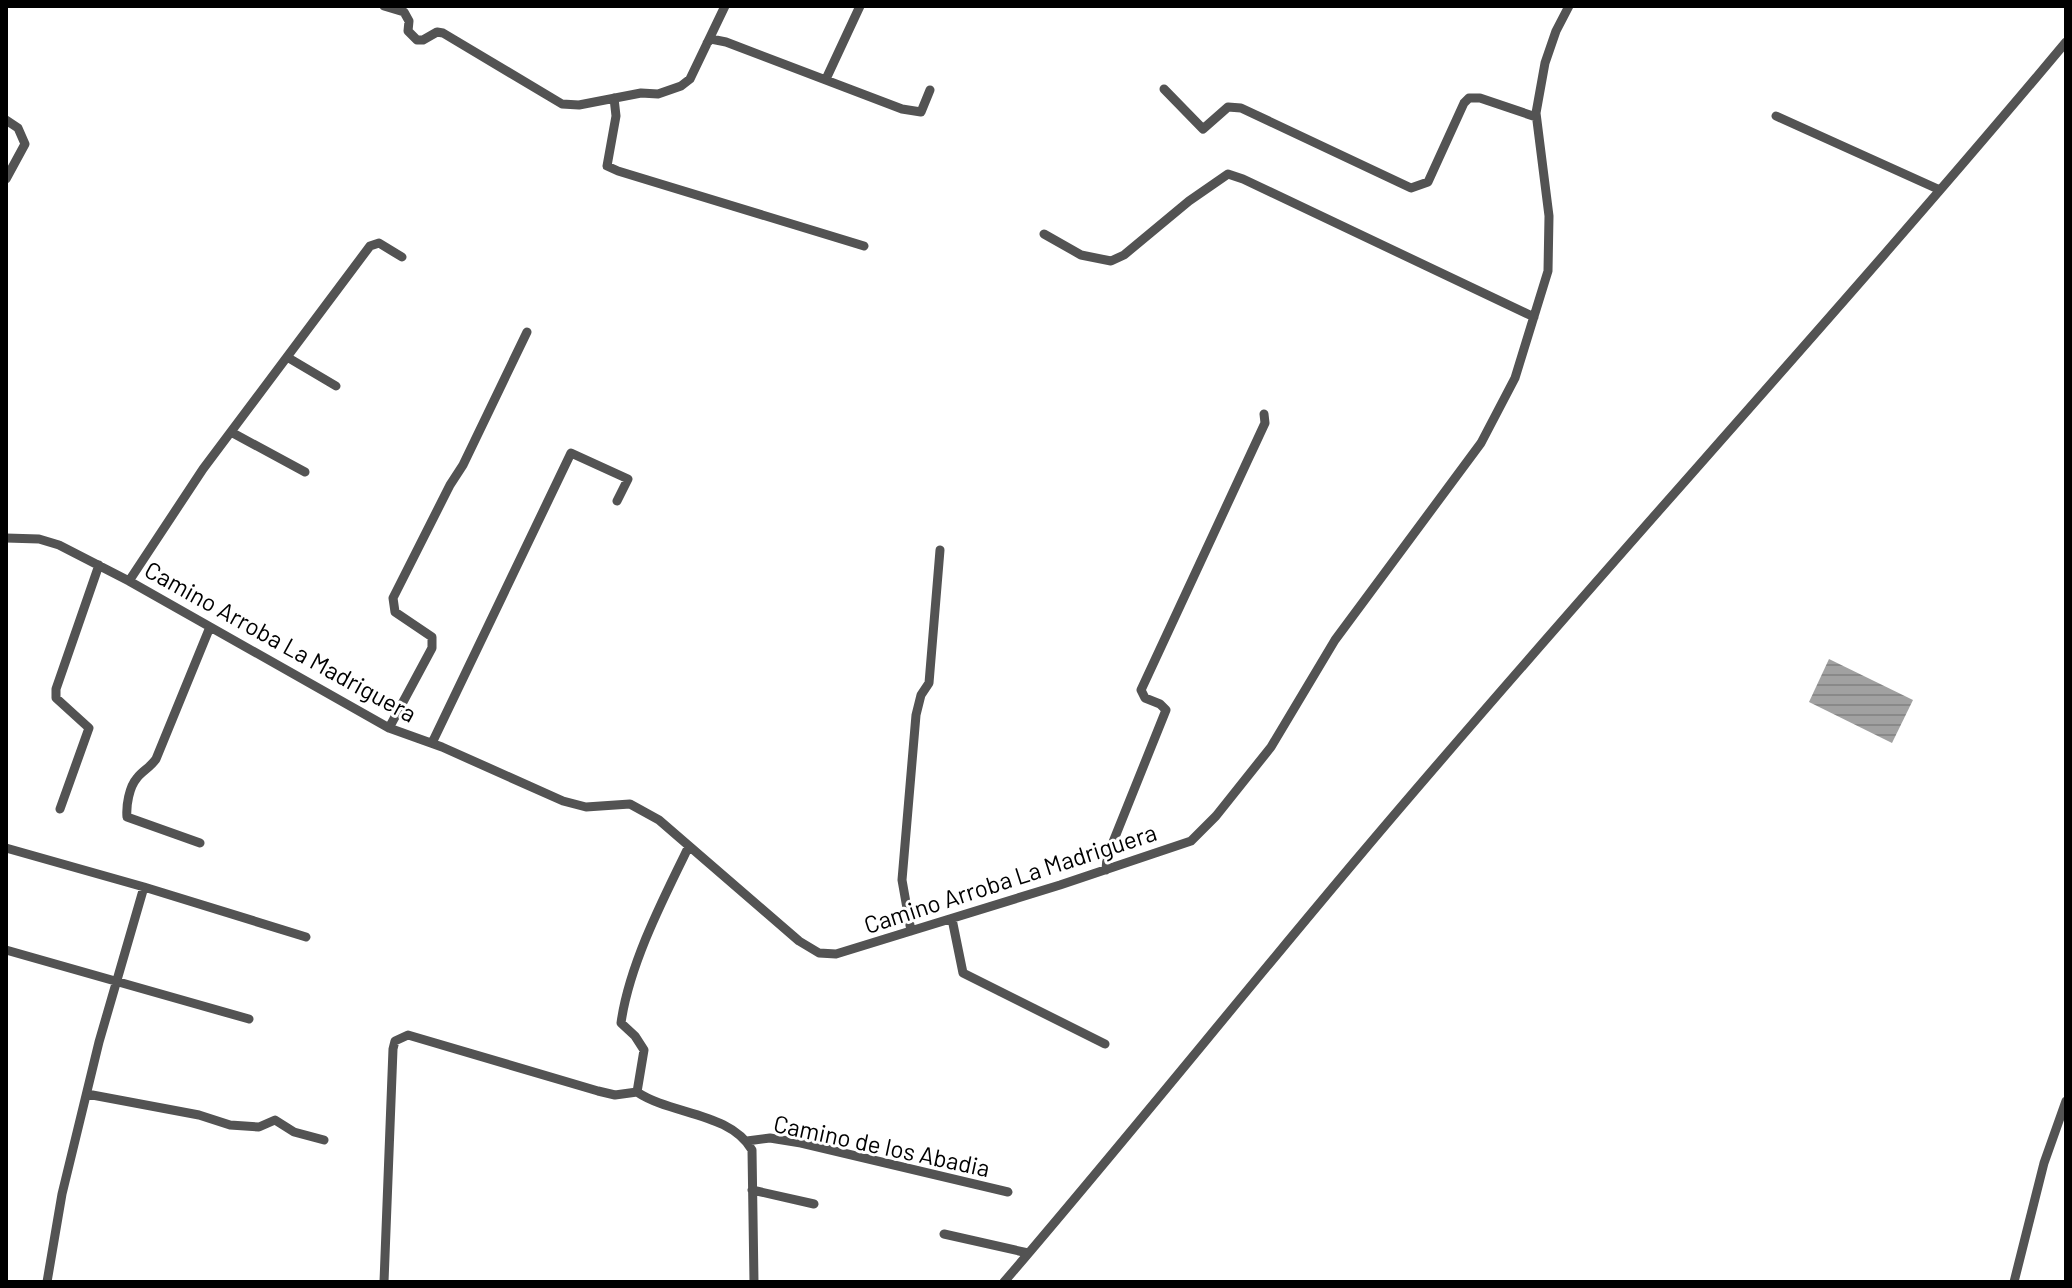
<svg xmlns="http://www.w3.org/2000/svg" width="2072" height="1288" viewBox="0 0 2072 1288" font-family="Barlow,sans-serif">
	<defs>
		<pattern id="water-rules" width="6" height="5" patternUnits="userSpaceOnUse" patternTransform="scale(2)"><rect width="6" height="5" fill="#a1a1a1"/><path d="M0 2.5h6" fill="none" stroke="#898989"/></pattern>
	</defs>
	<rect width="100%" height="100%" fill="#fff"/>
	<!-- water -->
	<path fill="url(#water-rules)" d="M1829 659 1913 700 1892 743 1809 702Z"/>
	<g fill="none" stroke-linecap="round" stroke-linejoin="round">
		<!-- minor -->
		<path stroke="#535353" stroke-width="9" d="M384 6 404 12 409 21 408 31 417 40H423L437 32 443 33 562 104 579 105 641 93 658 94 681 86 690 79 725 6
			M707 43 711 39 726 42 902 109 921 112 930 90
			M826 79 860 6
			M1164 89 1203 129 1228 107 1241 108 1411 188 1428 182 1464 103 1469 98H1480L1536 117
			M614 98 616 116 607 166 618 171 864 246
			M1776 116 1940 190
			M6 120 18 128 25 144 6 179
			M1044 234 1081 255 1111 261 1124 255 1189 201 1228 174 1243 179 1534 317
			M287 357 336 386
			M231 432 305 472
			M6 538 39 539 59 545 129 581 389 728 442 747 563 801 586 807 630 804 659 820 799 941 819 953 836 954 1060 885 1191 841 1216 816 1271 747 1335 640 1481 443 1515 378 1548 271 1549 216 1536 113 1545 63 1556 31 1569 6
			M129 581 203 469 370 246 379 243 402 257
			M389 728 432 648V637L395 612 393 598 450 485 463 465 527 332
			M432 743 571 453 628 479 617 501
			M60 809 89 728 56 698V689L99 565
			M200 843 127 817C126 806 129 787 137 778 142 771 151 767 156 759L210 627
			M6 848 144 887
			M1106 870 1107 857 1166 710 1160 704 1145 698 1141 690 1265 423 1264 414
			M952 919 963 973 1105 1044
			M911 931 902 880 916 715 921 695 929 683 940 550
			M6 950 249 1019
			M637 1092 644 1050 635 1036 621 1023C629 965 663 899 689 846
			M87 1094 199 1115 230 1125 259 1127 275 1120 294 1132 324 1140
			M747 1141 770 1138 801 1143 1008 1192
			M752 1190 814 1204
			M944 1234 1028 1253
			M47 1282 62 1194 99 1042 144 887 306 937
			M384 1282 393 1049 395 1041 408 1035 598 1091 615 1095 637 1092C671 1115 730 1112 752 1150L754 1282
			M1004 1282C1125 1141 1241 996 1361 854 1592 580 1836 317 2066 42
			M2014 1282 2044 1163 2066 1101"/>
	</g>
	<g text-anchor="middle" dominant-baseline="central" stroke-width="6" stroke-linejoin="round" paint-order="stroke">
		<!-- street labels -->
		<g font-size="24" fill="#000" stroke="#fff">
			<text transform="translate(281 641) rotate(29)">Camino Arroba La Madriguera</text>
			<text transform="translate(1010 878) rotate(-18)">Camino Arroba La Madriguera</text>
			<text transform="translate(882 1145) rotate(12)">Camino de los Abadia</text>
		</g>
	</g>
	<!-- border -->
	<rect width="2072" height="1288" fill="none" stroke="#000000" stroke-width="16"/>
</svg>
